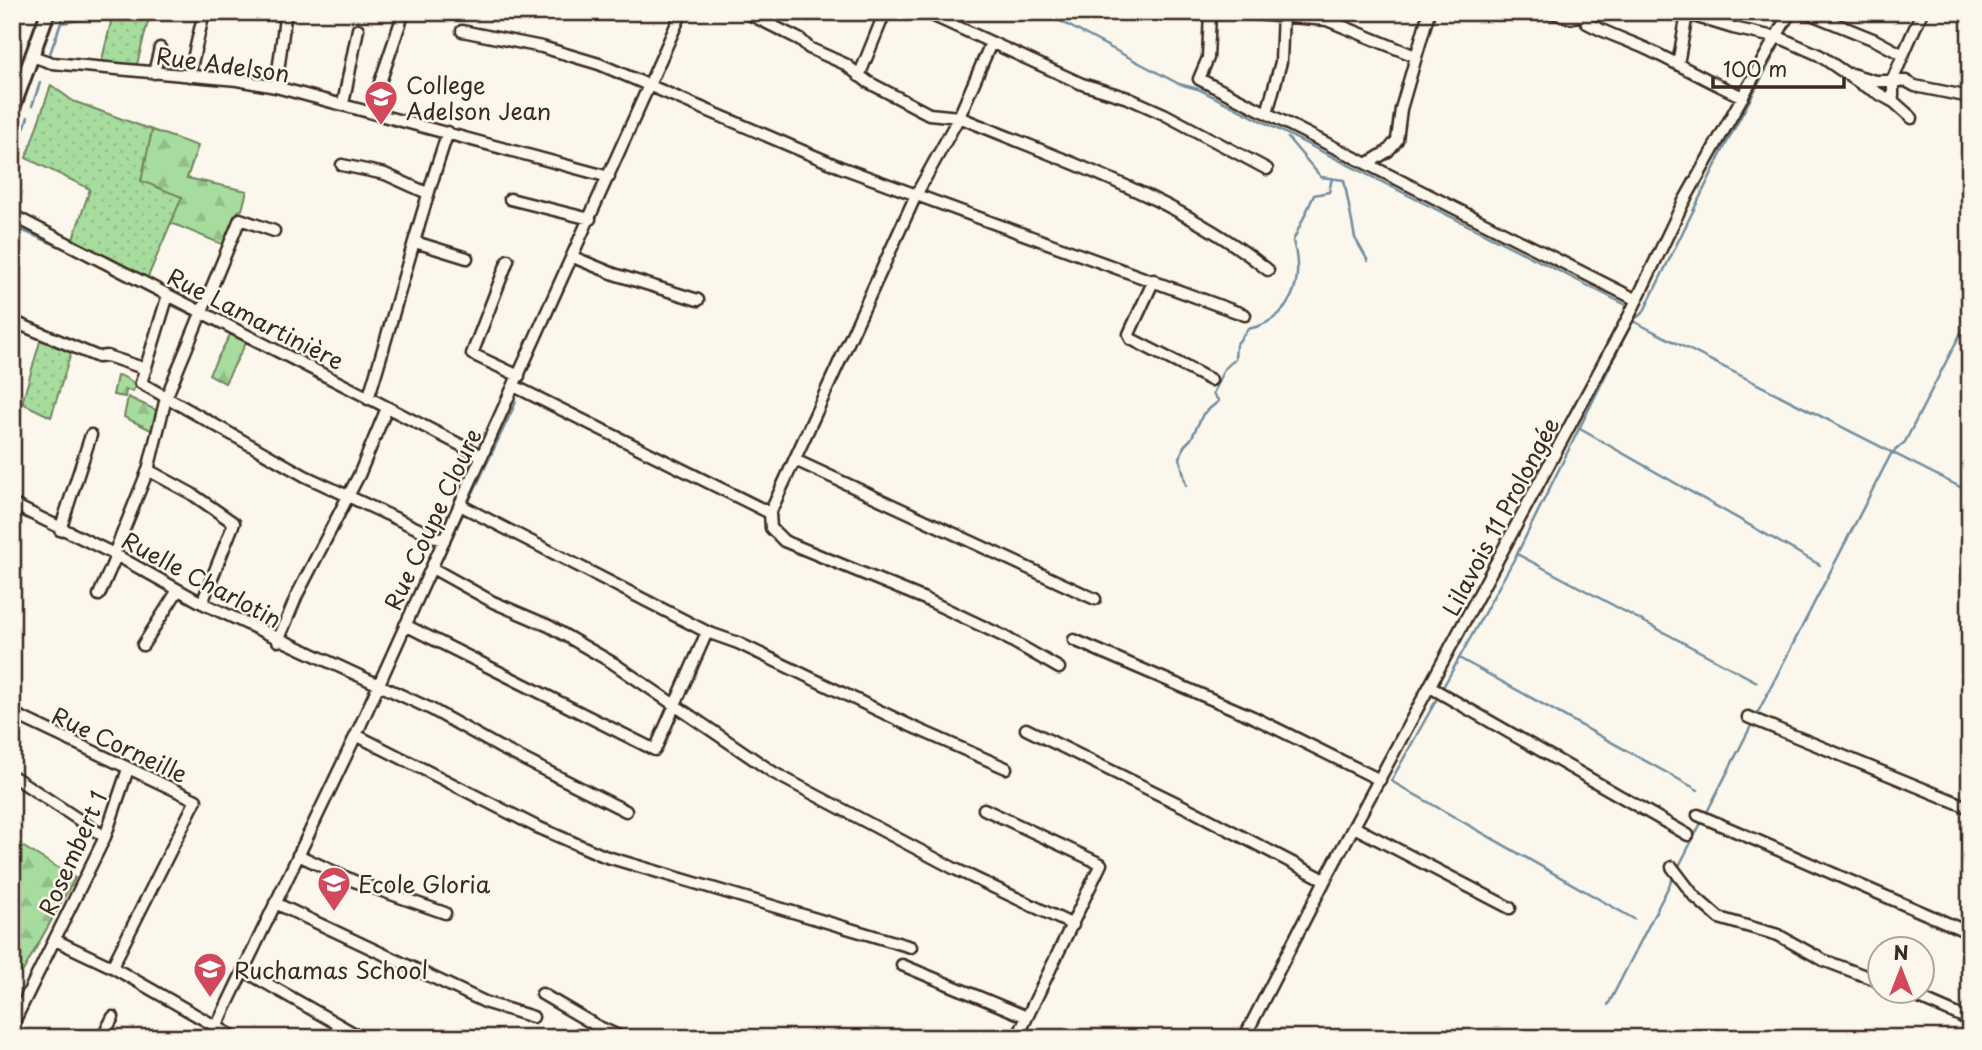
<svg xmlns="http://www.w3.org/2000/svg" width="1982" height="1050" viewBox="0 0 1982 1050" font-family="'Playpen Sans',sans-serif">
	<defs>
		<pattern id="forest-firs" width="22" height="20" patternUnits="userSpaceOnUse" patternTransform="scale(1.75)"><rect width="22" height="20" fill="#a7dc9f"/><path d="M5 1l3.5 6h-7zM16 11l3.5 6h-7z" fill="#91bd88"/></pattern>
		<pattern id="garden-dots" width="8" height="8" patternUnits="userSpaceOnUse" patternTransform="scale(1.75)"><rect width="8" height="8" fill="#a7dc9f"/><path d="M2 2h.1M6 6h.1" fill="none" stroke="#91bd88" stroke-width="1.8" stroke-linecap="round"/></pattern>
	</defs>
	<rect width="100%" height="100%" fill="#fbf7ec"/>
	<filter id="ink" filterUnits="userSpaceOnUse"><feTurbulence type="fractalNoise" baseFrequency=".0143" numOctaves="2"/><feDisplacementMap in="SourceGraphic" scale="14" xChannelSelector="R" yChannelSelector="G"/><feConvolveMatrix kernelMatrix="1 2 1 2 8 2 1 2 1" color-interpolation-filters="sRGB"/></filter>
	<g filter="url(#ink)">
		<!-- forest -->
		<path fill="url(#forest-firs)" stroke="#71835e" stroke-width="2" d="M152 130 198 146 187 178 247 191 242 210 238 211 224 245 171 223 141 181Z
			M232 331 248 339 225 383 209 374Z
			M120 375 136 384 133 391 126 390 125 397 113 395 117 376Z
			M128 397 158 411 153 431 124 417Z
			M12 840 75 878 22 973 12 968Z"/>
		<!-- garden -->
		<path fill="url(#garden-dots)" stroke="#71835e" stroke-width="2" d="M150 14 136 68 101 64 112 18Z
			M51 85 73 101 152 130 141 181 182 197 147 279 111 258 72 242 90 189 26 158Z
			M41 338 72 350 51 417 22 403Z"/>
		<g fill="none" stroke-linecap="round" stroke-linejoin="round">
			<!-- stream -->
			<path stroke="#6f8c9d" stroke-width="2.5" d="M1043 12 1179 84 1198 89 1630 307
				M61 23 127 12
				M1784 36 1797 12
				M48 59 65 12
				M32 106 40 83
				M1288 138 1321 177 1344 180 1355 238 1368 261
				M12 164 28 117
				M12 226 70 251
				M86 260 164 300
				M169 304 195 316
				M206 321 227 331
				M1633 321 1970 492
				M1580 429 1820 565
				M1186 485 1180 458 1184 446 1191 439 1203 414 1219 401 1213 394 1224 369 1235 359 1236 345 1248 329C1291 320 1305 282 1293 241L1314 195 1329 192 1332 178
				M1517 554 1757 682
				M438 567 516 402
				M417 612 435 573
				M1459 658 1698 790
				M1442 689 1517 554 1633 320 1643 313 1724 148 1781 42
				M1439 695 1391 781 1634 919
				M1756 716 1891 454 1905 442 1970 315
				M1705 816 1753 722
				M1678 868 1702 821
				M1608 1005 1675 874"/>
			<defs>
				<path id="minor" d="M745 12 801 40 809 48 845 64 868 82 929 114 959 117C1064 161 1179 198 1268 270
					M925 12 1082 84 1128 98 1164 114 1267 169
					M1210 12 1208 58 1199 79 1637 300
					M1230 12 1327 20 1415 56
					M1550 12 1571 18 1591 12
					M1806 12 1875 40 1903 55 1893 79V96L1890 99
					M1584 16 1587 23C1607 34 1630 41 1651 51 1682 66 1712 83 1743 97
					M462 31 542 47 599 64 840 167 1245 315
					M991 43 959 117 916 195 770 513 771 528 784 541 925 599 1003 636 1059 668
					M1903 55 1922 12
					M32 56 52 63 237 80 276 87 609 177
					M1678 64 1687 14 1733 28 1783 39 1819 55 1863 85 1894 102 1912 118
					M154 73 160 48
					M1851 74 1875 81H1906L1915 86 1970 97
					M189 76 202 21
					M859 76 885 12
					M276 87 285 18
					M343 104 358 29
					M370 112 404 12
					M1267 113 1281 62 1283 12
					M1367 164 1388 151 1397 140 1401 109 1429 12
					M342 165 385 174 427 193
					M510 199 590 219
					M12 215 482 456
					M415 242 467 258
					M573 257 614 274 698 300
					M508 260 472 354 519 376
					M1154 280 1129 334 1131 339 1211 380
					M168 295 141 383 305 476 444 541
					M12 321 98 357 107 356 146 369
					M514 386 770 513
					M368 399C396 310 418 220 448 132
					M795 460 1095 599
					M148 470 192 494 234 523 202 603
					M12 504 114 554 202 603 431 709 499 747 626 811
					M460 505 707 632 738 643 913 727 1006 768
					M60 530 91 435
					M114 554 148 470 166 398 240 219 274 231
					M432 568 493 602 549 626 613 663 774 773 953 868 1073 925
					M99 595 116 556
					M405 625 655 750 707 632
					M1074 640 1253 717 1380 780
					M278 641 297 595 359 475 387 408
					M143 645 178 590
					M1430 687 1688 835
					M12 713 196 800 112 967
					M1748 717 1970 808
					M1026 729 1193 811 1325 880
					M356 735 535 826 604 856 911 947
					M14 777 105 837
					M984 809 1101 864 1017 1038
					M1698 815 1970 933
					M1354 827 1510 908
					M298 855 354 881 445 913
					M1672 867 1694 896 1719 918 1778 935 1823 960 1881 982
					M275 903 487 1003 533 1017
					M55 940 112 967 236 1038
					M902 965 1027 1017
					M243 970 362 1038
					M1901 990 1970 1020
					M542 994 597 1026
					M12 1026 105 837 128 769
					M102 1038 113 1017
					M211 1038 356 735 682 12
					M591 1038 597 1026 623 1038
					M1244 1038 1325 880 1630 314 1683 203 1790 12"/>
				<path id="major" d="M12 111 48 12"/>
			</defs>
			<!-- minor casing -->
			<use href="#minor" stroke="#3b2a1e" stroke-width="15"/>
			<!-- major casing -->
			<use href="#major" stroke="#3b2a1e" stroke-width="18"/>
			<!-- minor -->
			<use href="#minor" stroke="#fbf7ec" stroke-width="10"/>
			<!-- major -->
			<use href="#major" stroke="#fbf7ec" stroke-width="12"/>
		</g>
	</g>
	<!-- icons -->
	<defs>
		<symbol id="school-pin" viewBox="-11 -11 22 30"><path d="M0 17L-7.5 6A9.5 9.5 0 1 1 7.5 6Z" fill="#d1495b" stroke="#fbf7ec"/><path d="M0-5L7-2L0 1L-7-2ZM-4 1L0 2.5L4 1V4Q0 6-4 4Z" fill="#fff"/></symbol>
	</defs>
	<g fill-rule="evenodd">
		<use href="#school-pin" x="362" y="78" width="38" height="52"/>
		<use href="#school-pin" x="315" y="864" width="38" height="52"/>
		<use href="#school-pin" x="191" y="950" width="38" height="52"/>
	</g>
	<g text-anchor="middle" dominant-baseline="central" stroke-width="5" stroke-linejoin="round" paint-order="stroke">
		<!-- street labels -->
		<g font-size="23" fill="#3b2a1e" stroke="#fbf7ec">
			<text transform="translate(223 64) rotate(8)">Rue Adelson</text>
			<text transform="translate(256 318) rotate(27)">Rue Lamartinière</text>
			<text transform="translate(1500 516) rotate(-62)">Lilavois 11 Prolongée</text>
			<text transform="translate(432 519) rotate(-65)">Rue Coupe Cloure</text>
			<text transform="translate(202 579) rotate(28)">Ruelle Charlotin</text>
			<text transform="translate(120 744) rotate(25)">Rue Corneille</text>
			<text transform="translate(72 853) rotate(-66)">Rosembert 1</text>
		</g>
		<!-- poi labels -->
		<g font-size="23" fill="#3b2a1e" stroke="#fbf7ec" text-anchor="start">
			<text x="406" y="84">College<tspan x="406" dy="26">Adelson Jean</tspan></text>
			<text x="358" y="883">Ecole Gloria</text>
			<text x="234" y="969">Ruchamas School</text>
		</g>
	</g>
	<!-- margin -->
	<rect width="1982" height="1050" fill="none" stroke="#fbf7ec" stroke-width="42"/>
	<rect x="21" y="21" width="1940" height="1008" fill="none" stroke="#3b2a1e" stroke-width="2.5" filter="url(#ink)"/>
	<!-- north arrow -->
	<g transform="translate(1901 970)"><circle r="33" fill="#fbf7ec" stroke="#aea59a" stroke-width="2"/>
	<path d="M0-5L12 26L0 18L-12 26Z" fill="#d1495b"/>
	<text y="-10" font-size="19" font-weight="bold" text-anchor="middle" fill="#3b2a1e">N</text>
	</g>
	<!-- scale -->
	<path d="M1713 77v10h131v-10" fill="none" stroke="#3b2a1e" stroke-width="3.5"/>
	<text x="1723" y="77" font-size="21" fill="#3b2a1e" stroke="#fbf7ec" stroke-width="5" paint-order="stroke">100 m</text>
</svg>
